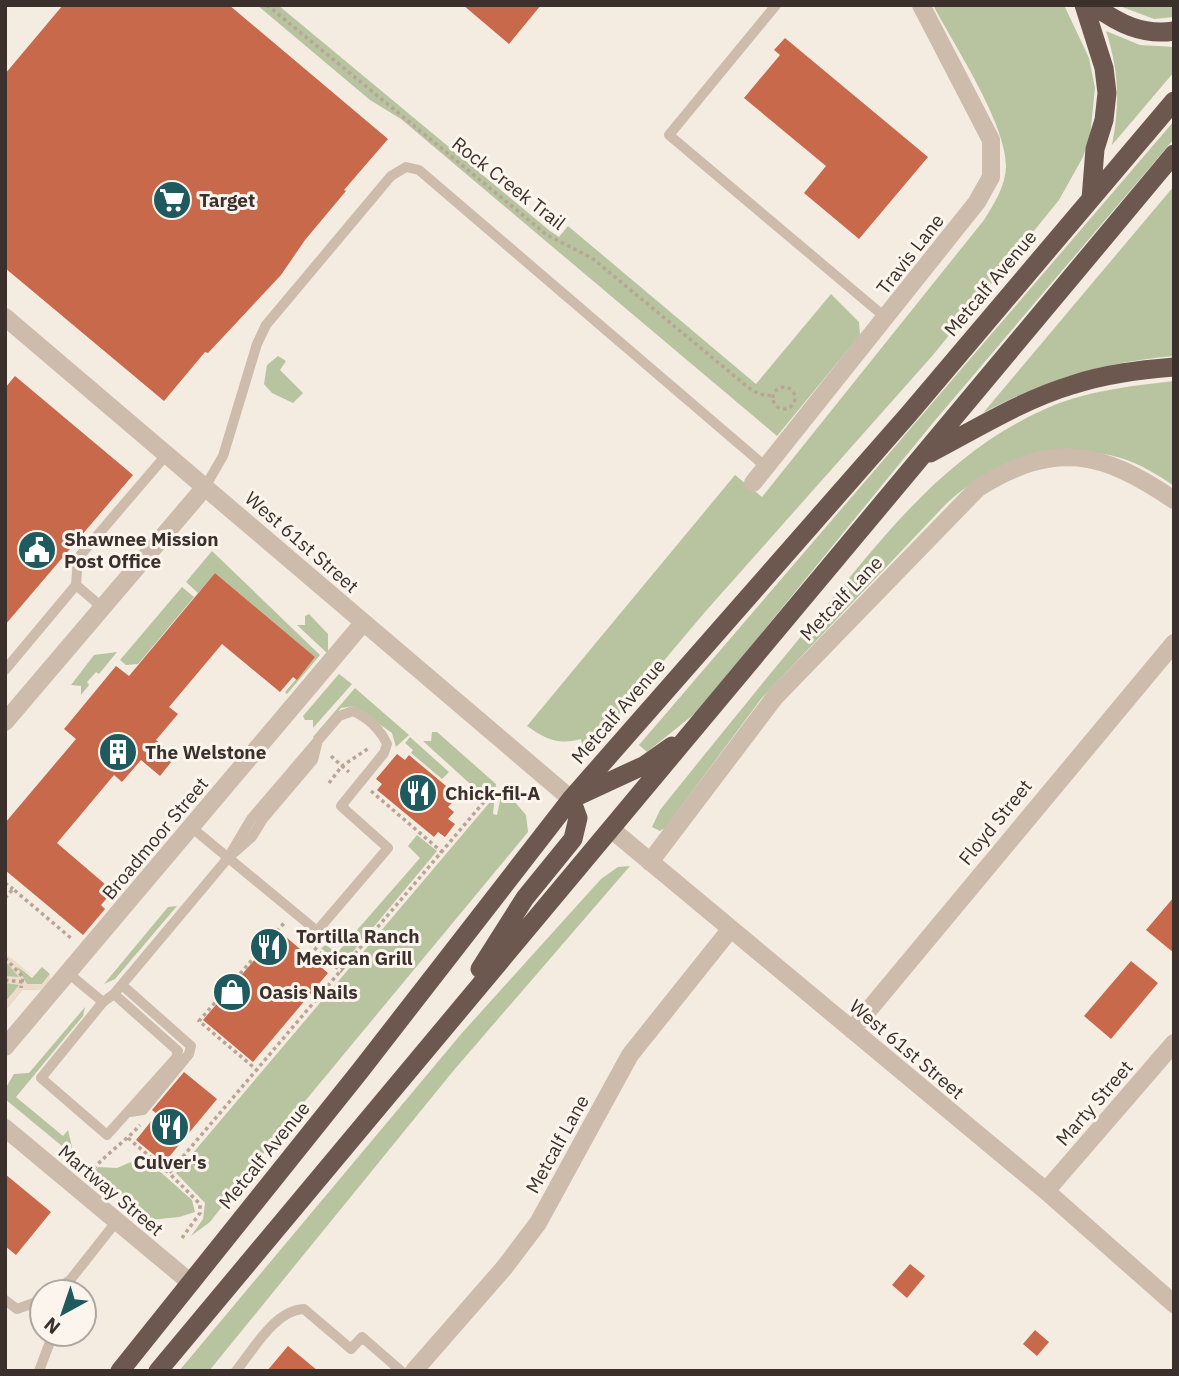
<svg xmlns="http://www.w3.org/2000/svg" width="1179" height="1376" viewBox="0 0 1179 1376" font-family="'IBM Plex Sans',sans-serif">
	<rect width="100%" height="100%" fill="#f4ebe1"/>
	<!-- green -->
	<path fill="#b8c4a0" d="M257 5H278L550 231 559 237 568 226 756 384 831 294 859 322 860 335 777 436 401 119 370 100Z
		M933 5H1064L1089 58 1095 88 1090 137 1083 157 1059 200 933 355 705 612 597 740 583 747 581 739C558 745 547 740 527 726L735 475 762 497 984 220C994 204 1006 185 1006 166 1006 123 954 45 933 5Z
		M1117 5H1174V17L1154 19Z
		M1106 31 1140 45 1174 47V72L1112 145C1120 104 1119 71 1106 31Z
		M1174 121V139L932 424 698 711 647 752 639 745Z
		M1174 186V356C1104 362 1045 380 983 413Z
		M278 356 286 361 280 370 303 393 293 403 272 393 264 384 267 365Z
		M1174 381V486C1127 453 1091 445 1036 458 1000 466 974 478 946 504L761 699 665 828 660 831 652 827 660 810C712 745 764 681 817 617 885 535 945 454 1045 409 1085 391 1130 386 1174 381Z
		M212 551 320 655 287 694 285 692 315 657 215 573 198 593 186 582Z
		M182 587 194 597 138 664 126 665 120 660Z
		M309 614 328 634V654L297 625H305V616Z
		M117 652 99 674 96 672 87 682 89 685 81 695V686L71 685 94 655Z
		M339 674 352 684 313 728V720H305L303 716Z
		M355 688 409 735 396 747 392 733 354 706 341 708 315 739 313 737Z
		M432 732H437L496 784 493 814 497 815 501 796 508 794 526 815 528 832 291 1118 210 1222 191 1236 203 1219 205 1203 176 1173 490 802 423 741H431Z
		M410 737 449 772 442 779 411 753 413 750 405 743Z
		M417 835 437 851 341 966 321 948 326 945 337 953 420 858 408 846Z
		M630 866 454 1070 209 1371H179L462 1033 601 879 618 867Z
		M177 906 115 979 104 984 168 907Z
		M5 956 32 978 42 967 50 974 42 984 45 989 22 990 5 1011Z
		M85 1007 83 1016 16 1097 63 1136 68 1130 72 1147 68 1151 5 1099V1089L14 1074 29 1073Z
		M139 1153 192 1200 195 1212 179 1217 150 1220 93 1173 98 1167 117 1168 131 1162Z"/>
	<!-- plaza -->
	<path fill="#ecdcc8" d="M5 953 34 977 17 967 27 984H42L50 974 51 981 45 989 22 990 5 1011V1002L19 985 5 983V976L19 977 5 961Z"/>
	<!-- building -->
	<path fill="#c8694b" d="M63 5H229L388 139 344 190 346 191 305 240 281 275 208 353 205 352 164 401 5 268V74Z
		M463 5H541L509 44Z
		M785 38 928 157 859 239 804 193 826 166 744 98 780 55 774 50Z
		M15 376 133 475 5 625V388Z
		M215 573 315 657 297 680 293 677 280 692 222 644 169 707 178 714 156 740 176 756 160 776 141 760 122 782 114 775 57 843 113 891 101 905 105 909 83 935 5 870V823L76 739 64 729 116 666 129 676Z
		M397 754 405 760 409 755 458 796 448 807 454 812 448 819 455 824 445 837 438 832 434 837 377 790 382 784 376 779Z
		M1174 897V953L1146 930Z
		M279 931 328 973 253 1062 203 1020Z
		M1131 961 1158 983 1111 1039 1084 1016Z
		M184 1072 217 1099 164 1163 136 1140 157 1114 152 1110Z
		M5 1174 51 1212 16 1255 5 1246Z
		M910 1264 925 1276 907 1298 892 1285Z
		M1035 1330 1049 1342 1037 1356 1023 1344Z
		M288 1346 318 1371H267Z"/>
	<g fill="none" stroke-linecap="round" stroke-linejoin="round">
		<!-- path -->
		<path stroke="#b9a596" stroke-width="3.5" stroke-dasharray="3.5 3.5" stroke-linecap="butt" d="M267 5 547 235 592 258 749 388 759 394 773 396
			M773 398a11 11 0 1 1 22 0a11 11 0 1 1-22 0Z
			M331 756 342 766 369 748
			M329 783 342 766 349 772
			M371 791 442 852
			M5 883 13 889
			M5 898 13 889 72 939
			M309 943 342 972
			M5 958 23 977 21 988
			M5 980 23 982
			M258 1071 199 1021 285 922
			M128 1138 169 1173
			M89 1174C104 1155 124 1143 140 1125
			M182 1238 200 1213V1204L169 1173 483 803V800"/>
		<!-- service -->
		<path stroke="#cdbbac" stroke-width="10" d="M776 5 669 135 886 318
			M205 487 223 456 257 344 266 325 391 176 406 167 419 170 766 467
			M76 585 103 608
			M5 670 76 585 78 558 167 454
			M191 827 317 931 388 848 341 806 384 753 387 744C380 729 368 718 353 711L339 716 251 819 232 851
			M68 973 103 1002
			M122 985 191 1046 189 1054 143 1110 130 1112
			M114 994 103 1002 41 1078 107 1135 176 1058 178 1051 114 994 228 858 252 837 263 819 313 760 317 744
			M53 1292 70 1280
			M67 1292 71 1279 116 1222
			M5 1300 17 1309 42 1300
			M39 1371 53 1334
			M236 1371C254 1349 275 1310 304 1309L351 1349 362 1337 401 1371"/>
		<!-- minor -->
		<path stroke="#cdbbac" stroke-width="18" d="M5 317 571 799
			M753 483 977 202 991 177V140L921 5
			M5 722 205 487
			M611 829 1046 1191 1174 1304
			M650 862 775 697 978 488C1055 440 1102 451 1174 500
			M852 1030 1174 643
			M5 1047 363 623
			M1046 1191 1174 1043"/>
		<!-- tertiary -->
		<path stroke="#cdbbac" stroke-width="18" d="M5 1128 191 1283
			M414 1371 504 1268 538 1223 630 1055 729 931"/>
		<!-- trunk -->
		<path stroke="#6c584f" stroke-width="19" d="M1084 5 1104 68 1107 93 1104 120 1095 149 1091 199
			M1093 5C1118 23 1142 36 1174 31
			M930 453C976 429 1022 400 1072 385 1105 374 1139 370 1174 367
			M578 796 645 765 672 746
			M480 969 525 898 573 839 578 818 571 799
			M120 1371 360 1071 571 799 908 415 1174 101
			M158 1371 1174 154"/>
	</g>
	<!-- icons -->
	<defs>
		<symbol id="supermarket-disc" viewBox="-11 -11 22 22"><circle r="9.5" fill="#1f5a5e" stroke="#fbf5ee"/><path d="M-6-5.5h2.5l.6 2H6L4.5 2H-2.5L-4.4-4H-6ZM-1.5 3.2a1.3 1.3 0 1 0 .1 0ZM3 3.2a1.3 1.3 0 1 0 .1 0Z" fill="#fff"/></symbol>
		<symbol id="civic-disc" viewBox="-11 -11 22 22"><circle r="9.5" fill="#1f5a5e" stroke="#fbf5ee"/><path d="M-.6-6.5H3V-4.5H.6V-3L4-1V1h2V6H-6V1h2V-1L-.6-3ZM-1.2 2.5V6h2.4V2.5Z" fill="#fff"/></symbol>
		<symbol id="building-disc" viewBox="-11 -11 22 22"><circle r="9.5" fill="#1f5a5e" stroke="#fbf5ee"/><path d="M-4-6H4V6H1V3H-1V6H-4ZM-2.5-4.3h1.7v1.8h-1.7ZM.8-4.3h1.7v1.8H.8ZM-2.5-1h1.7V.8h-1.7ZM.8-1h1.7V.8H.8Z" fill="#fff"/></symbol>
		<symbol id="restaurant-disc" viewBox="-11 -11 22 22"><circle r="9.5" fill="#1f5a5e" stroke="#fbf5ee"/><path d="M-5-6h1v4h1v-4h1v4h1v-4h1v5L-1.5 .5V6h-2V.5L-5-1ZM5-6V6H3V1.5H1.5Q1.5-4 5-6Z" fill="#fff"/></symbol>
		<symbol id="shop-disc" viewBox="-11 -11 22 22"><circle r="9.5" fill="#1f5a5e" stroke="#fbf5ee"/><path d="M-5-2.5h2.3a2.7 3.5 0 0 1 5.4 0H5L5.5 6h-11ZM-1.5-2.5h3a1.5 2.3 0 0 0-3 0Z" fill="#fff"/></symbol>
	</defs>
	<g fill-rule="evenodd">
		<use href="#supermarket-disc" x="150" y="178" width="44" height="44"/>
		<use href="#civic-disc" x="15" y="528" width="44" height="44"/>
		<use href="#building-disc" x="96" y="730" width="44" height="44"/>
		<use href="#restaurant-disc" x="396" y="771" width="44" height="44"/>
		<use href="#restaurant-disc" x="247" y="925" width="44" height="44"/>
		<use href="#shop-disc" x="210" y="970" width="44" height="44"/>
		<use href="#restaurant-disc" x="148" y="1105" width="44" height="44"/>
	</g>
	<g text-anchor="middle" dominant-baseline="central" stroke-width="6" stroke-linejoin="round" paint-order="stroke">
		<!-- street labels -->
		<g font-size="19" fill="#3b302b" stroke="#fbf5ee">
			<text transform="translate(509 183) rotate(38)">Rock Creek Trail</text>
			<text transform="translate(910 254) rotate(-52)">Travis Lane</text>
			<text transform="translate(990 283) rotate(-50)">Metcalf Avenue</text>
			<text transform="translate(302 542) rotate(41)">West 61st Street</text>
			<text transform="translate(841 598) rotate(-46)">Metcalf Lane</text>
			<text transform="translate(618 711) rotate(-49)">Metcalf Avenue</text>
			<text transform="translate(995 822) rotate(-51)">Floyd Street</text>
			<text transform="translate(155 838) rotate(-50)">Broadmoor Street</text>
			<text transform="translate(907 1049) rotate(40)">West 61st Street</text>
			<text transform="translate(1094 1103) rotate(-49)">Marty Street</text>
			<text transform="translate(557 1144) rotate(-61)">Metcalf Lane</text>
			<text transform="translate(264 1155) rotate(-51)">Metcalf Avenue</text>
			<text transform="translate(111 1190) rotate(40)">Martway Street</text>
		</g>
		<!-- poi labels -->
		<g font-size="19" font-weight="bold" fill="#3b302b" stroke="#fbf5ee" text-anchor="start">
			<text x="199" y="200">Target</text>
			<text x="64" y="539">Shawnee Mission<tspan x="64" dy="22">Post Office</tspan></text>
			<text x="145" y="752">The Welstone</text>
			<text x="445" y="793">Chick-fil-A</text>
			<text x="296" y="936">Tortilla Ranch<tspan x="296" dy="22">Mexican Grill</tspan></text>
			<text x="259" y="992">Oasis Nails</text>
			<text x="170" y="1162" text-anchor="middle">Culver's</text>
		</g>
	</g>
	<!-- border -->
	<rect width="1179" height="1376" fill="none" stroke="#3b302b" stroke-width="14"/>
	<!-- north arrow -->
	<g transform="translate(63 1313) rotate(220)"><circle r="33" fill="#fbf5ee" stroke="#aea6a0" stroke-width="2"/>
	<path d="M0-5L12 26L0 18L-12 26Z" fill="#1f5a5e"/>
	<text y="-10" font-size="19" font-weight="bold" text-anchor="middle" fill="#3b302b">N</text>
	</g>
</svg>
